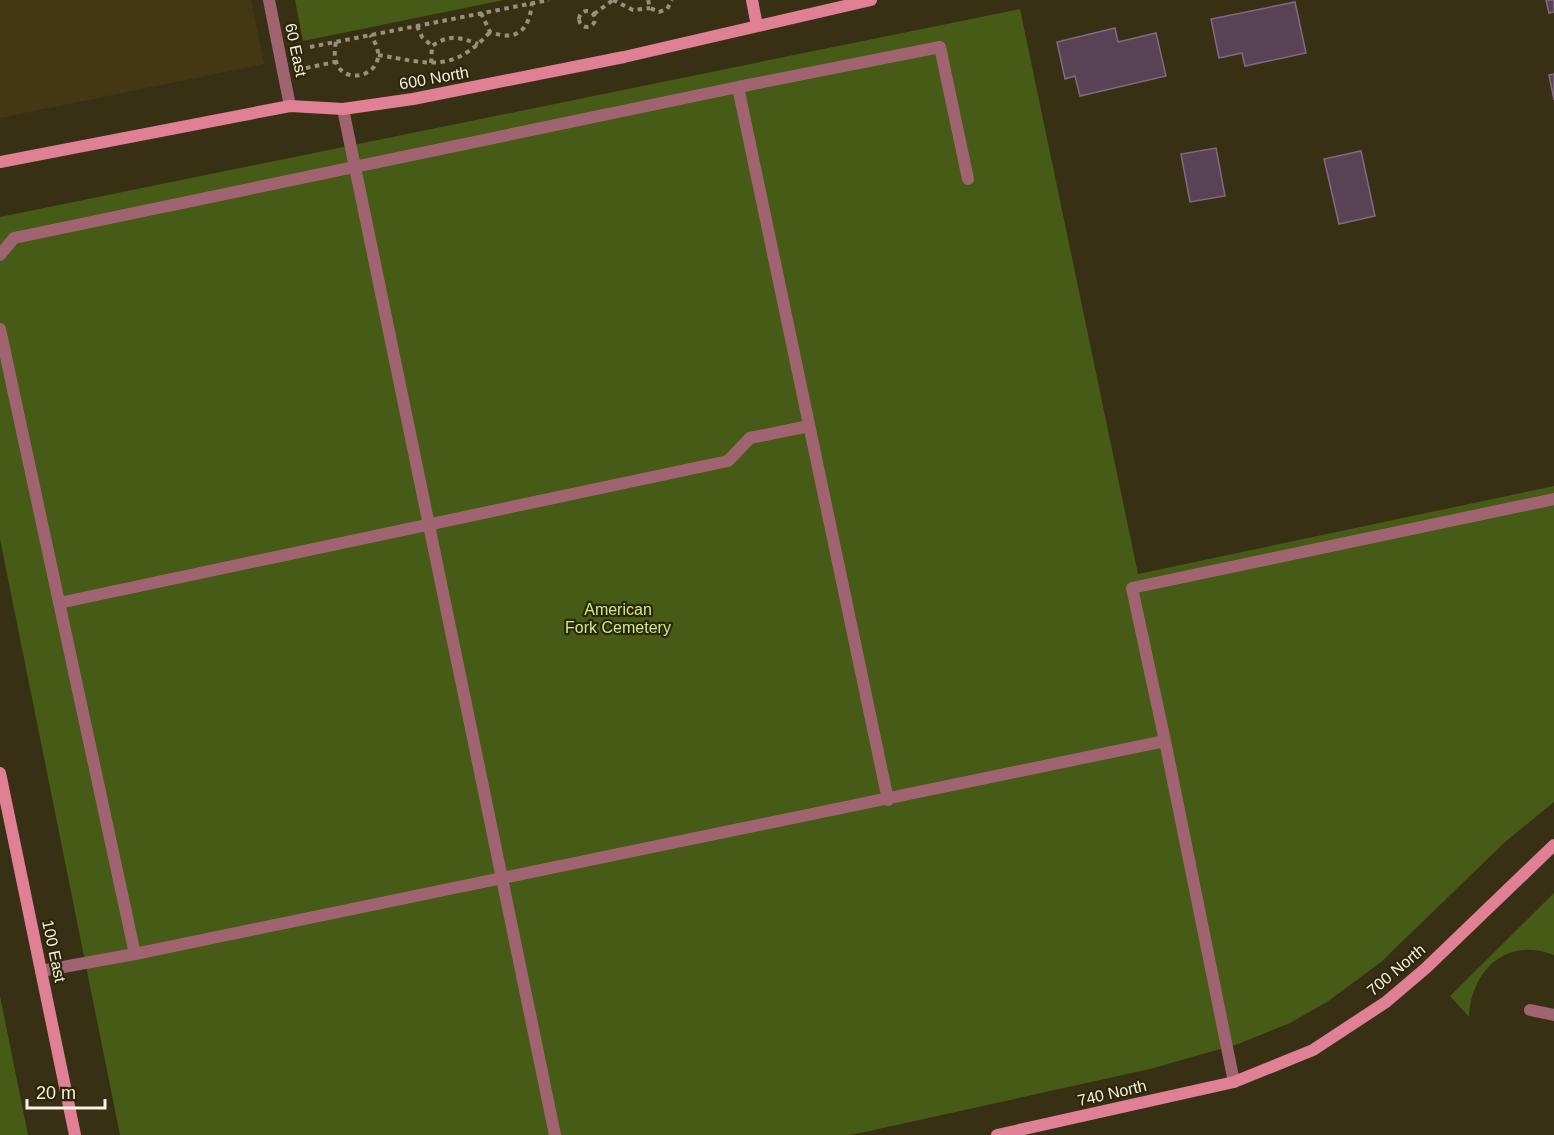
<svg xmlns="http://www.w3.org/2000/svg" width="1554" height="1135" viewBox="0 0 1554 1135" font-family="Helvetica,sans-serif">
	<rect width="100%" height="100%" fill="#383015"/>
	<!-- built -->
	<path fill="#433714" d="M0 0H251L264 64 0 118Z"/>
	<!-- green -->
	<path fill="#465b16" d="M295 0H504L303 41Z
		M1020 9 1138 574 1554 486V802L1505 842 1381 962 1327 1002 1290 1023 1238 1044 1150 1069 851 1135H120L0 539V217Z
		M1554 893V955C1507 936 1471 970 1469 1017L1450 996Z
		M0 996 28 1135H0Z"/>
	<!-- building -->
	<path fill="#594255" stroke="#82697e" stroke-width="1.5" d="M1546 0H1554V12L1549 13Z
		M1295 2 1306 53 1245 66 1242 53 1219 58 1211 19Z
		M1115 28 1118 42 1156 33 1166 76 1080 96 1075 76 1065 79 1057 42Z
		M1554 74V100L1549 75Z
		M1216 148 1225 196 1190 202 1181 154Z
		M1361 151 1375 216 1339 224 1324 159Z"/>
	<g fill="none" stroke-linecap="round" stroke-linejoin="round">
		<!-- path -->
		<path stroke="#97907b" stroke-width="4" stroke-dasharray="4.5 4.5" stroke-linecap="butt" d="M613 0 633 10 650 8
			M648 0 650 8 659 12 667 9 672 0
			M579 19a8 8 0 1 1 16 0a8 8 0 1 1-16 0Z
			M481 13 490 32C518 42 529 30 532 3
			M594 14 613 0
			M417 26 422 37 432 46
			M336 42C324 97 403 77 370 35
			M310 47 549 0
			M378 55C428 63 452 74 490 32
			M431 63 432 46C449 34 459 37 478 44
			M306 68 335 62"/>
		<!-- lane -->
		<path stroke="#a06471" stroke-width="12" d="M343 109 555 1135
			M0 255 14 238 738 87
			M0 329 135 954
			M59 603 728 461 750 438 809 426
			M1165 741 1132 588 1554 499
			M888 800 738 87 940 47 968 179
			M41 971 135 954 1165 741 1234 1082"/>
		<!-- street -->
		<path stroke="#a06471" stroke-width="12" d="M269 0 290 106
			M1530 1010 1554 1015"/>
		<!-- secondary -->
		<path stroke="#df8095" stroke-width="12" d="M752 0 757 26
			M0 162 290 106 343 109 413 99 624 57 871 0
			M0 773 75 1135
			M997 1135 1234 1082 1313 1050 1386 1002 1426 968 1554 845"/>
	</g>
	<g text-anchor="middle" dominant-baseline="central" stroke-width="4.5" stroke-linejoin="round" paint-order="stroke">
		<!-- street labels -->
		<g font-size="16" fill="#f7f2e2" stroke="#2e260a">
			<text transform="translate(296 50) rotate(78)">60 East</text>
			<text transform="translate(434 78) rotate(-10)">600 North</text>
			<text transform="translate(54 951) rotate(78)">100 East</text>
			<text transform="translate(1396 970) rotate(-40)">700 North</text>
			<text transform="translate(1112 1093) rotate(-13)">740 North</text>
		</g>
		<!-- park labels -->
		<g font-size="16" fill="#c8ef81" stroke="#2e260a">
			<text x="618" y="609">American<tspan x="618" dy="18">Fork Cemetery</tspan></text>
		</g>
	</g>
	<!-- scale -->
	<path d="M27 1099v9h78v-9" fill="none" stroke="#f7f2e2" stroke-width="3"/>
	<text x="36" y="1099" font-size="18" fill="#f7f2e2" stroke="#2e260a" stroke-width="4.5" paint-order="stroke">20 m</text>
</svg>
